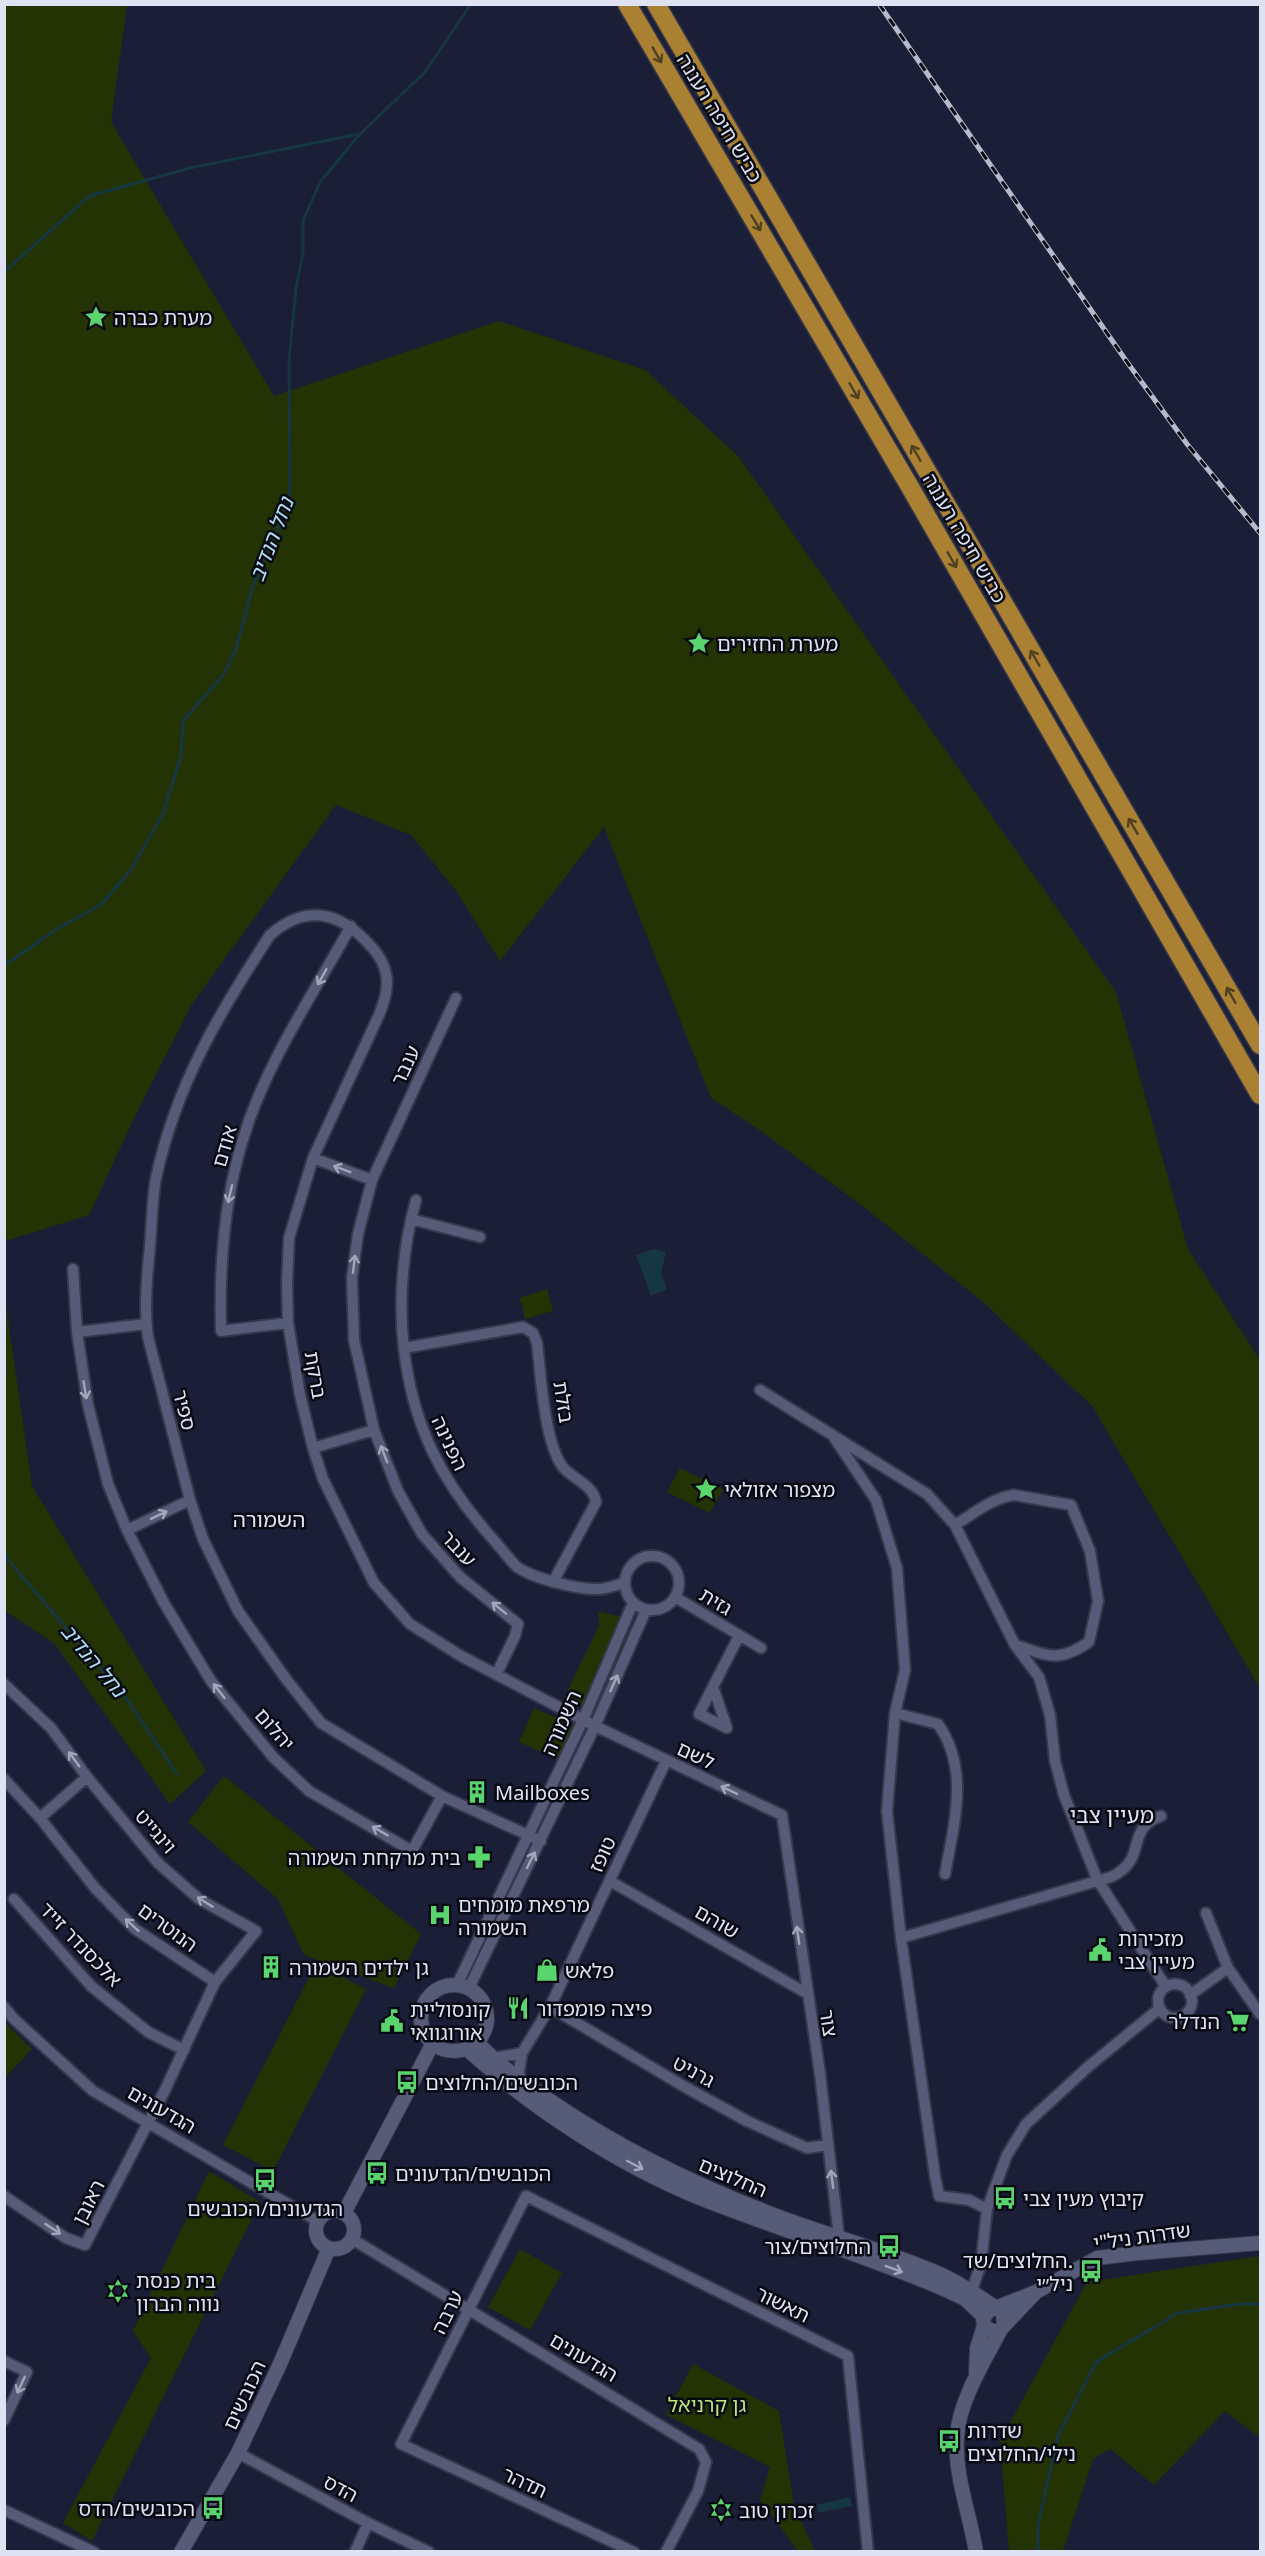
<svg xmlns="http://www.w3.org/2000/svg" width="1265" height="2556" font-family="'Noto Sans','Noto Sans Hebrew',sans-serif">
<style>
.green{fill:#243303}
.water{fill:#163643}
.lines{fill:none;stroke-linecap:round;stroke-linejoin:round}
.stream{stroke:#163643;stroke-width:3}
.minor-casing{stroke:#36374b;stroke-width:14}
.tertiary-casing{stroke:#36374b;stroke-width:16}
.trunk-casing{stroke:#36374b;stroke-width:21}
.minor{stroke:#565c78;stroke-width:10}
.tertiary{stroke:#565c78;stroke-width:14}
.trunk{stroke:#aa8132;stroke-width:18}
.rail-casing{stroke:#b6bacb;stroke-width:5}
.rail{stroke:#070913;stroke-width:3;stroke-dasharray:9;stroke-linecap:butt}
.oneway{stroke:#503f21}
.oneway2{stroke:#a1a6bb}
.labels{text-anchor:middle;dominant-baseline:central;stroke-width:5;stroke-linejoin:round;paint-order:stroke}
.street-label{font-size:20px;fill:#dee2f2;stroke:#070913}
.poi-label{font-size:20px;fill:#dee2f2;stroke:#070913;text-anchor:start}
.park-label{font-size:20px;fill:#bbe57a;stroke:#070913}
.water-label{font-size:21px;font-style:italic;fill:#b2e1f6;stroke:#070913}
.neighbourhood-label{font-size:21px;fill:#dee2f2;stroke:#070913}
.quarter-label{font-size:22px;fill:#dee2f2;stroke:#070913}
</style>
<rect width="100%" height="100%" fill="#1a1e36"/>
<!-- green -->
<path class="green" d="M5,4L127,5L111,122L274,396L499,321L645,370L738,456L1116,992L1188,1249L1260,1360V1688L1092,1406L982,1301L865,1208L761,1131L711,1098L604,827L500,961L457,892L411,835L336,805L192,1004L139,1108L89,1215L5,1241Z
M547,1289L553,1311L525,1319L520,1298Z
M4,1292L32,1486L206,1771L170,1804L54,1643L5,1611Z
M680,1468L723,1489L710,1513L667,1492Z
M598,1611L626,1618L584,1707L564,1698L599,1626Z
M534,1708L576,1727L561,1761L519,1742Z
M224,1776L421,1934L394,1988L304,1955L278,1899L188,1822Z
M316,1964L366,1989L273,2171L223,2145Z
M4,2022L32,2049L5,2078H4Z
M209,2171L260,2202L92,2541L63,2523L151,2358L133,2331Z
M520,2249L562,2273L530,2330L488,2307Z
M1260,2256V2438L1225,2411L1154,2485L1110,2449L1093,2459L1063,2551H1009L1000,2441L1087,2282Z
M693,2364L779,2411L794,2506L815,2551H798L760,2500L770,2467L666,2415Z"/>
<!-- water -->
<path class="water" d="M653,1249L666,1252L661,1273L667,1289L651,1296L636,1255Z
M850,2497L852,2506L818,2513L817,2505Z"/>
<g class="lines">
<!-- stream -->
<path class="stream" d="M4,272L89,196L190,168L359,134
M4,966L55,930L102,904L132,868L163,814L181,756L183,721L224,674L236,649L253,586L281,521L290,491L289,361L296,288L303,253V221L320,182L360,134L425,72L471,4
M4,1551L10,1562L128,1701L177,1774
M1038,2552V2525L1058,2436L1096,2362L1178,2313L1240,2304H1260"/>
<!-- minor casing -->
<g class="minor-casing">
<path id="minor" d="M456,998L372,1180L358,1234L352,1278L354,1340L374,1430L398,1491L422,1534L460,1577L518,1624L515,1636L497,1673
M313,1158L372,1180
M416,1200C403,1246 398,1301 404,1349C413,1426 441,1481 492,1538C500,1547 508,1558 516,1566C531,1578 579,1590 598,1589C607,1589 617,1585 625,1582
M411,1219L480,1237
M73,1269L77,1332L88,1405L108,1484L127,1530L164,1603L211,1681L273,1757L309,1791L412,1851L442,1796
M288,1323L221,1331C219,1264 224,1197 245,1133C267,1062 315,991 351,926
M77,1332L146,1324
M404,1348L523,1327L533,1333L537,1343C541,1375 544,1440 562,1466C573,1480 593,1484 596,1502L553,1582
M760,1390L927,1494L955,1525L1015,1645L1039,1677L1050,1715L1055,1761L1064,1795L1097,1879L1166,1987
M835,1439L876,1500L897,1568L905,1670L895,1713
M313,1448L374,1430
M955,1525C973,1514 992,1498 1014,1495L1071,1505L1090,1551L1098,1601L1089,1642C1058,1663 1049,1656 1015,1645
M127,1530L190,1500
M625 1583a27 27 0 1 1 54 0a27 27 0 1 1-54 0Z
M675,1597L761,1648
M4,1684L51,1728L87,1777L158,1863L199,1899L256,1931L215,1982L165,2090L85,2245L66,2238L4,2196
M713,1687L727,1728L699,1714L739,1636
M4,1779L40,1818L95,1888L135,1929L215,1982
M40,1818L87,1777
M541,1841L442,1796L321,1723L286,1679L238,1611L203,1539L190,1500L148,1337C144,1308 147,1275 150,1246C152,1223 152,1199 156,1178C176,1085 219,1013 270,935C302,907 334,909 364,939C375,950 383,959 386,974C389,988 384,1002 379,1015L313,1158L289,1238L287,1284L288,1323L300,1395L313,1448L323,1479L374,1583L410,1624L461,1656L595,1726L782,1815L820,2074L839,2237
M945,1874C954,1824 970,1769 938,1724L895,1713L887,1811L901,1938L935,2176L939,2196L969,2200L987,2209
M610,1881L806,1993
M14,1899L91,1986L148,2032L184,2050
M1206,1913L1228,1968L1260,2014
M901,1938L1111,1877C1150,1858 1123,1830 1161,1816
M1158 2001a17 17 0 1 1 34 0a17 17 0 1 1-34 0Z
M457,1985L583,1720L633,1603
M469,1988L595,1726L646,1610
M1190,1995L1228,1968
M4,2007L14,2019L93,2091L319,2222
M550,2007L685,2087L747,2121L807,2148L828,2145
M494,2058L522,2053
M520,2080L519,2071L522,2053L550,2007L666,1761
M352,2239L699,2449L706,2462L698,2491L666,2552
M967,2297L972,2290L981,2264L987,2209L1007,2155L1026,2124L1089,2066L1160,2008
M4,2361L27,2372L4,2420
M238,2453L368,2523L429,2552
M4,2510L94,2552
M355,2552L368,2523
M634,2552L401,2444L526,2196L848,2356L868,2552"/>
</g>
<!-- tertiary casing -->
<g class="tertiary-casing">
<path id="tertiary" d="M421 2018a33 33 0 1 1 66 0a33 33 0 1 1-66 0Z
M477,2042C500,2067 528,2086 555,2104C623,2150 698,2186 774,2215C829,2236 888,2251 942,2275C964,2285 983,2300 1003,2312L1004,2326
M467,2049C531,2108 619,2165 700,2198C781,2230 864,2255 944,2289L965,2299L983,2316
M316 2230a19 19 0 1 1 38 0a19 19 0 1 1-38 0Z
M344,2213L433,2043
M1036,2292L999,2331H992L984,2326L983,2319L988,2311L1036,2292L1097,2258L1138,2253L1260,2243
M976,2372L977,2348L984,2326
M181,2552L238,2453L280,2364L329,2248
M976,2552C970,2514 954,2475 957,2436C959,2401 985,2360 1001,2329"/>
</g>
<!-- trunk casing -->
<g class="trunk-casing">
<path id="trunk" d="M627,4L910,487L1260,1095
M656,4L1260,1045"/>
</g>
<!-- minor -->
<use href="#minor" class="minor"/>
<!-- tertiary -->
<use href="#tertiary" class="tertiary"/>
<!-- trunk -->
<use href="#trunk" class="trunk"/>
<!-- rail casing -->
<g class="rail-casing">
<path id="rail" d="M879,4L1127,362L1187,444L1260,533"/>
</g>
<!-- rail -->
<use href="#rail" class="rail"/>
</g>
<!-- one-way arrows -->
<defs><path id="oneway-shaft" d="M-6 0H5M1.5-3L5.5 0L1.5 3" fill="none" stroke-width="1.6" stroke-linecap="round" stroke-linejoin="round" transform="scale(1.5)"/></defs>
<g class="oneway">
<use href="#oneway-shaft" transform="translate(657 55) rotate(60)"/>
<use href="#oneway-shaft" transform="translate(756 223) rotate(59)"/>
<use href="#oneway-shaft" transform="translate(854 391) rotate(60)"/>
<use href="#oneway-shaft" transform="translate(916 453) rotate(-120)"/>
<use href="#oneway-shaft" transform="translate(952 560) rotate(60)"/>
<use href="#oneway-shaft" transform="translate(1035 658) rotate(-120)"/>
<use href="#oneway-shaft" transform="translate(1133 826) rotate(-120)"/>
<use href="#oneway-shaft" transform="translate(1231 995) rotate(-120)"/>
</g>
<g class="oneway2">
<use href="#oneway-shaft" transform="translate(322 977) rotate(119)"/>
<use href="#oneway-shaft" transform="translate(342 1169) rotate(-159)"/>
<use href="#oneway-shaft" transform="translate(230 1194) rotate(103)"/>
<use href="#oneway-shaft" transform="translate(354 1264) rotate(-83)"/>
<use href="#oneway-shaft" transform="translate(85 1390) rotate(81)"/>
<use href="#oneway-shaft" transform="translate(384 1454) rotate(-111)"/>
<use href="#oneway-shaft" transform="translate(159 1515) rotate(-25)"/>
<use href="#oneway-shaft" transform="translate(499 1608) rotate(-141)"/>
<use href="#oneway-shaft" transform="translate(614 1683) rotate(-66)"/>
<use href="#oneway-shaft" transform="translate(219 1691) rotate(-128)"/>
<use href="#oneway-shaft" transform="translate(74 1759) rotate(-126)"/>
<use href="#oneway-shaft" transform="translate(729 1790) rotate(-155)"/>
<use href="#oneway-shaft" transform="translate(380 1831) rotate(-150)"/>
<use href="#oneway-shaft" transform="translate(531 1860) rotate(-64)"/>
<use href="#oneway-shaft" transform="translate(205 1902) rotate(-148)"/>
<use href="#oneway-shaft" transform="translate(132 1925) rotate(-138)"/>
<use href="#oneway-shaft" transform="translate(798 1935) rotate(-98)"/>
<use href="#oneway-shaft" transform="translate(635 2165) rotate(28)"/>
<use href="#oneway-shaft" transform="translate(832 2179) rotate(-97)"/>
<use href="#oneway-shaft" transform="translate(53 2229) rotate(33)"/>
<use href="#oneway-shaft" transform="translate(894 2269) rotate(20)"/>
<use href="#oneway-shaft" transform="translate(21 2385) rotate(115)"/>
</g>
<!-- icons -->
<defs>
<g id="sight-bare" transform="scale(1.8)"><path d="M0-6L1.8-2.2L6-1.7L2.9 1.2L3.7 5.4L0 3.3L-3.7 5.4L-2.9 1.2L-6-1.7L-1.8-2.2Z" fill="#5ad56e" stroke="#070913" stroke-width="2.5" paint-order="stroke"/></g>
<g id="building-bare" transform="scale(1.8)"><path d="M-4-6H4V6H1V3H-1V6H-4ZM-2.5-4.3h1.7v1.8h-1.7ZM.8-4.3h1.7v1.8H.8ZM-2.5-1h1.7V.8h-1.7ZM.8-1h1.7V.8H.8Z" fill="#5ad56e" stroke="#070913" stroke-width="2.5" paint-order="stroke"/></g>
<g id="pharmacy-bare" transform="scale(1.8)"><path d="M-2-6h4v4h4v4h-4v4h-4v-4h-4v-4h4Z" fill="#5ad56e" stroke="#070913" stroke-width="2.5" paint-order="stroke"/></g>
<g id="hospital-bare" transform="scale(1.8)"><path d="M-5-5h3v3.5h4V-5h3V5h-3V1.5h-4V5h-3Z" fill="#5ad56e" stroke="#070913" stroke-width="2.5" paint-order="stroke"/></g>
<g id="civic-bare" transform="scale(1.8)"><path d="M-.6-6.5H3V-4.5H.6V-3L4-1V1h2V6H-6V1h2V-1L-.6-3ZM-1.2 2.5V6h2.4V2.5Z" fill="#5ad56e" stroke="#070913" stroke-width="2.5" paint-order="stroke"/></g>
<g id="shop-bare" transform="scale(1.8)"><path d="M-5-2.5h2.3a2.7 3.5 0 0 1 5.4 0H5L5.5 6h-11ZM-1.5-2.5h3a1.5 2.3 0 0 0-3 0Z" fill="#5ad56e" stroke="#070913" stroke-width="2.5" paint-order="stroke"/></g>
<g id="restaurant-bare" transform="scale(1.8)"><path d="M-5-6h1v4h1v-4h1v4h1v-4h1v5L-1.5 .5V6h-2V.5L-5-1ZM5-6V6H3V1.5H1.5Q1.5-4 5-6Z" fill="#5ad56e" stroke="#070913" stroke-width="2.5" paint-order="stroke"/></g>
<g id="supermarket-bare" transform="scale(1.8)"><path d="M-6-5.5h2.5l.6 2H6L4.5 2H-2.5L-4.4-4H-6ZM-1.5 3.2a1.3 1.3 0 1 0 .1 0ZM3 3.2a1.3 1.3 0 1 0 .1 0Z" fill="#5ad56e" stroke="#070913" stroke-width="2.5" paint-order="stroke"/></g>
<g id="bus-bare" transform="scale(1.8)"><path d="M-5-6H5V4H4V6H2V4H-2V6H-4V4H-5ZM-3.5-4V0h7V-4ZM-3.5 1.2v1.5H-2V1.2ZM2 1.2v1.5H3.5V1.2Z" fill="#5ad56e" stroke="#070913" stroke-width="2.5" paint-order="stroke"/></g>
<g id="synagogue-bare" transform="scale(1.8)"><path d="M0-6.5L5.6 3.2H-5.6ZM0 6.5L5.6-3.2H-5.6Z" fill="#5ad56e" stroke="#070913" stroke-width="2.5" paint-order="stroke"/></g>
</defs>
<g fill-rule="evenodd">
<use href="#sight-bare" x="96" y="317"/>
<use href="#sight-bare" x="699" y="643"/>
<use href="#sight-bare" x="706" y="1489"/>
<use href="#building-bare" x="477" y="1792"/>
<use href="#pharmacy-bare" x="479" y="1857"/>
<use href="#hospital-bare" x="440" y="1915"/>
<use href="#civic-bare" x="1100" y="1950"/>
<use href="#building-bare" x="271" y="1967"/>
<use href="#shop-bare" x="547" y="1970"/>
<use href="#restaurant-bare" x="518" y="2008"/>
<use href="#civic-bare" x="392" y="2021"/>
<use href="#supermarket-bare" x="1238" y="2021"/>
<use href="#bus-bare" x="407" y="2082"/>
<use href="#bus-bare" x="377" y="2173"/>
<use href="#bus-bare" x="265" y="2180"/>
<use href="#bus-bare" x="1005" y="2198"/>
<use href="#bus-bare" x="889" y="2246"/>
<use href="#bus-bare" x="1091" y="2271"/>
<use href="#synagogue-bare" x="118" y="2291"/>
<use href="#bus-bare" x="949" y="2441"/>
<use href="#bus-bare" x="213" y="2508"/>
<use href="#synagogue-bare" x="721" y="2510"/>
</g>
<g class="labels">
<!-- street labels -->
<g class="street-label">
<text transform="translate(720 118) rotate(59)">כביש חיפה רעננה</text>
<text transform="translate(965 538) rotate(60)">כביש חיפה רעננה</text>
<text transform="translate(405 1065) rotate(-65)">ענבר</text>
<text transform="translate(224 1146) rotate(-74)">אודם</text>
<text transform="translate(316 1375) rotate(80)">ברקת</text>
<text transform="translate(564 1402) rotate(81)">בזלת</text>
<text transform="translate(185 1410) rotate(76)">ספיר</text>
<text transform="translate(450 1443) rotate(65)">הפנינה</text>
<text transform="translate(459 1548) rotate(47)">ענבר</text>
<text transform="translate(716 1601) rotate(31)">גזית</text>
<text transform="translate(561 1723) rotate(-66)">השמורה</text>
<text transform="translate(275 1729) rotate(49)">יהלום</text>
<text transform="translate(696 1755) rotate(25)">לשם</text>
<text transform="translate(156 1831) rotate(49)">וינגייט</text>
<text transform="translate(602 1854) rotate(-65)">טופז</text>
<text transform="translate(717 1921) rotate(30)">שוהם</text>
<text transform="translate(168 1927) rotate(36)">הנוטרים</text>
<text transform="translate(81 1944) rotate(46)">אלכסנדר זייד</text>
<text transform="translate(829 2023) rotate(81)">צור</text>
<text transform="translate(694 2071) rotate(29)">גרניט</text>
<text transform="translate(162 2109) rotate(30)">הגדעונים</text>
<text transform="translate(733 2177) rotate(23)">החלוצים</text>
<text transform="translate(88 2202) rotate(-63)">ראובן</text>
<text transform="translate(1142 2236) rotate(-8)">שדרות ניל"י</text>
<text transform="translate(783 2304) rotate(26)">תאשור</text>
<text transform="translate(447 2312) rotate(-64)">ערבה</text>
<text transform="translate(584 2357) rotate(31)">הגדעונים</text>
<text transform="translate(244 2395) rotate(-65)">הכובשים</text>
<text transform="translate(525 2482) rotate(25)">תדהר</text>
<text transform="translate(341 2488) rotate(28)">הדס</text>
</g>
<!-- poi labels -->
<g class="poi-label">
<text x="114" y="317">מערת כברה</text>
<text x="717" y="643">מערת החזירים</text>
<text x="724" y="1489">מצפור אזולאי</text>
<text x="495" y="1792">Mailboxes</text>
<text x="461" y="1857" text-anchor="end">בית מרקחת השמורה</text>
<text x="458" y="1904">מרפאת מומחים<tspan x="458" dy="23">השמורה</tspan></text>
<text x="1118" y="1938">מזכירות<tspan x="1118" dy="23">מעיין צבי</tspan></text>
<text x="289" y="1967">גן ילדים השמורה</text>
<text x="565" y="1970">פלאש</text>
<text x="536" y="2008">פיצה פומפדור</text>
<text x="410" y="2009">קונסוליית<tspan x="410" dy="23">אורוגוואי</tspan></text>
<text x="1220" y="2021" text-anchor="end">הנדלר</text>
<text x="425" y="2082">הכובשים/החלוצים</text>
<text x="395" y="2173">הכובשים/הגדעונים</text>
<text x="1023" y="2198">קיבוץ מעין צבי</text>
<text x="265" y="2208" text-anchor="middle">הגדעונים/הכובשים</text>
<text x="871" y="2246" text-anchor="end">החלוצים/צור</text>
<text x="1073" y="2260" text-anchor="end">החלוצים/שד.<tspan x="1073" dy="23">ניל״י</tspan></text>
<text x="136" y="2280">בית כנסת<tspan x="136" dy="23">נווה הברון</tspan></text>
<text x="967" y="2430">שדרות<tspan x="967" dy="23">נילי/החלוצים</tspan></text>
<text x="195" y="2508" text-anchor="end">הכובשים/הדס</text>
<text x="739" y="2510">זכרון טוב</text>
</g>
<!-- park labels -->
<g class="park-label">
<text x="707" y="2404">גן קרניאל</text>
</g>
<!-- water labels -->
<g class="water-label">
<text transform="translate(271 539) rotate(-69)">נחל הנדיב</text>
<text transform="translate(94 1660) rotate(50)">נחל הנדיב</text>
</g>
<!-- neighbourhood labels -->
<g class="neighbourhood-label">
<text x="269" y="1519">השמורה</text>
</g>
<!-- quarter labels -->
<g class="quarter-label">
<text x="1112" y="1814">מעיין צבי</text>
</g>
</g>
<!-- border -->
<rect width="1265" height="2556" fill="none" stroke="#dee2f2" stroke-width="12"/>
</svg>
